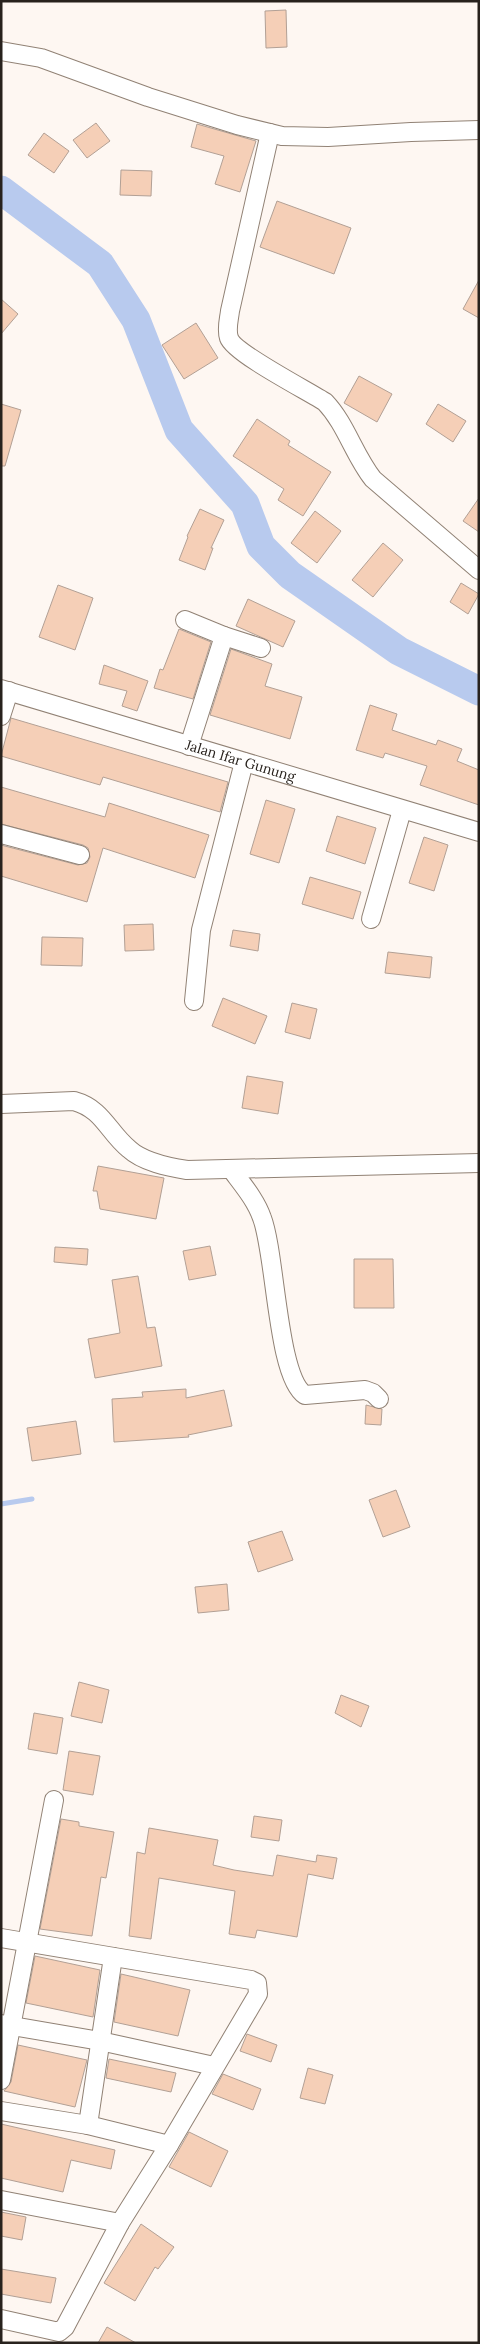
<svg xmlns="http://www.w3.org/2000/svg" width="480" height="2344" font-family="Lora,serif">
<style>
.lines{fill:none;stroke-linecap:round;stroke-linejoin:round}
.stream{stroke:#b8caee;stroke-width:5}
.river{stroke:#b8caee;stroke-width:29}
.building{fill:#f5cfb7;stroke:#b2a095}
.minor-casing{stroke:#918275;stroke-width:20}
.minor{stroke:#fff;stroke-width:18}
.labels{text-anchor:middle;dominant-baseline:central;stroke-width:4;stroke-linejoin:round;paint-order:stroke}
.street-label{font-size:14px;fill:#28221d;stroke:#fff}
</style>
<rect width="100%" height="100%" fill="#fef7f2"/>
<g class="lines">
<!-- stream -->
<path class="stream" d="M1,1504L32,1499"/>
<!-- river -->
<path class="river" d="M1,190L100,264L136,320L179,430L245,504L261,546L290,575L399,651L479,691"/>
</g>
<!-- building -->
<path class="building" d="M286,10L287,47L266,48L265,11Z
M96,123L110,141L87,158L73,140Z
M197,124L256,141L240,192L215,184L224,156L191,147Z
M44,133L69,151L54,173L28,155Z
M121,170L152,171L151,196L120,195Z
M277,201L351,228L334,274L260,247Z
M479,280V318L463,309Z
M1,299L18,314L1,334Z
M196,323L218,358L184,379L162,345Z
M359,376L392,394L377,422L344,403Z
M1,404L21,410L5,466H1Z
M438,404L466,421L453,442L426,424Z
M257,419L290,441L288,445L331,472L303,516L278,500L284,489L233,456Z
M479,498V532L463,521Z
M200,509L224,520L211,548H213L205,570L179,560L188,537L187,536Z
M315,511L341,531L317,563L291,543Z
M383,543L403,560L373,597L352,580Z
M461,583L479,594L468,614L450,602Z
M58,585L93,598L75,650L39,637Z
M248,599L295,621L283,647L236,626Z
M179,629L211,642L193,699L154,688L160,669L163,670Z
M231,649L272,664L265,686L302,697L290,739L210,715Z
M104,665L148,681L137,711L122,706L127,691L99,684Z
M370,705L397,714L392,730L436,745L438,740L462,749L457,761L479,770V805L420,785L427,766L385,753L383,758L356,750Z
M11,718L228,782L220,812L103,777L100,785L1,756Z
M1,787L105,817L109,803L209,835L195,878L103,848L87,902L1,876V845L78,865L87,863L90,857L88,848L83,845L1,824Z
M266,800L295,809L279,863L250,854Z
M337,816L376,828L365,864L326,851Z
M424,837L448,845L434,891L409,883Z
M310,877L361,892L353,919L302,904Z
M153,924L154,950L125,951L124,925Z
M233,930L260,934L258,951L230,946Z
M42,937L83,938L82,966L41,965Z
M388,952L432,957L430,978L385,973Z
M223,998L267,1016L255,1044L212,1026Z
M292,1003L317,1009L310,1039L285,1032Z
M247,1076L283,1082L278,1114L242,1108Z
M98,1166L164,1178L156,1219L100,1209L97,1191H93Z
M210,1246L216,1275L189,1280L183,1251Z
M55,1247L88,1249L87,1265L54,1262Z
M354,1259H393L394,1308H354Z
M138,1276L147,1328L155,1327L162,1366L95,1378L88,1339L120,1333L112,1280Z
M186,1389V1398L224,1390L232,1426L188,1435L189,1437L114,1442L112,1399L143,1397L142,1392Z
M366,1405L382,1409L381,1425L365,1424Z
M76,1421L81,1454L32,1461L27,1428Z
M396,1490L410,1527L383,1537L369,1500Z
M282,1531L293,1560L258,1572L248,1542Z
M227,1584L229,1610L198,1613L195,1587Z
M79,1682L109,1690L102,1723L71,1716Z
M341,1695L369,1706L361,1727L335,1713Z
M34,1713L63,1718L57,1754L28,1749Z
M69,1751L100,1756L93,1795L63,1790Z
M254,1816L282,1820L279,1841L251,1837Z
M61,1819L79,1822V1826L114,1832L106,1878L101,1877L92,1936L40,1929Z
M149,1828L218,1840L213,1865L234,1870L273,1876L277,1855L316,1862L317,1855L337,1858L333,1879L308,1874L297,1937L257,1930L255,1938L229,1934L235,1891L159,1878L151,1939L129,1936L137,1852L145,1854Z
M35,1956L100,1970L93,2017L26,2003Z
M121,1974L190,1990L178,2036L114,2022Z
M247,2034L277,2045L271,2062L240,2051Z
M18,2045L87,2060L75,2107L4,2091L11,2082Z
M109,2059L176,2073L171,2092L106,2078Z
M308,2068L333,2075L325,2104L300,2098Z
M223,2074L261,2089L253,2110L212,2094Z
M1,2124L115,2150L111,2169L71,2160L63,2192L1,2178Z
M189,2132L228,2151L211,2187L169,2167Z
M1,2212L26,2217L22,2240L1,2236Z
M141,2224L174,2247L158,2269L155,2267L135,2301L104,2283Z
M1,2269L56,2278L51,2303L1,2294Z
M107,2327L136,2343H98Z"/>
<g class="lines">
<!-- minor casing -->
<g class="minor-casing">
<g id="minor">
<path d="M1,51L41,58L148,97L237,125L282,136L328,137L411,132L479,130"/>
<path d="M270,133L230,311C229,320 226,329 229,338C234,353 308,391 325,402C346,424 354,455 373,479L479,570"/>
<path d="M185,620L224,636L189,746"/>
<path d="M224,636L261,648"/>
<path id="s1" d="M1,689L479,832"/>
<path d="M1,716L9,691"/>
<path d="M1,834L80,855"/>
<path d="M371,919L402,810"/>
<path d="M194,1001L201,930L244,762"/>
<path d="M1,1104L74,1101C103,1109 108,1132 129,1149C143,1162 168,1167 187,1170L479,1163"/>
<path d="M231,1169C242,1184 256,1200 262,1218C276,1255 277,1377 305,1395L365,1390L373,1393L379,1399"/>
<path d="M1,1938L251,1980L257,1983L258,1994L169,2145L120,2223L65,2327L59,2332L1,2319"/>
<path d="M1,2024L100,2041L214,2066"/>
<path d="M1,2080L54,1800"/>
<path d="M1,2111L88,2125L169,2145"/>
<path d="M88,2125L113,1957"/>
<path d="M1,2200L120,2223"/>
</g>
</g>
<!-- minor -->
<use href="#minor" class="minor"/>
</g>
<g class="labels">
<!-- street labels -->
<g class="street-label">
<text stroke="none"><textPath href="#s1" startOffset="250">Jalan Ifar Gunung</textPath></text>
</g>
</g>
<!-- border -->
<rect width="480" height="2344" fill="none" stroke="#28221d" stroke-width="5"/>
</svg>
